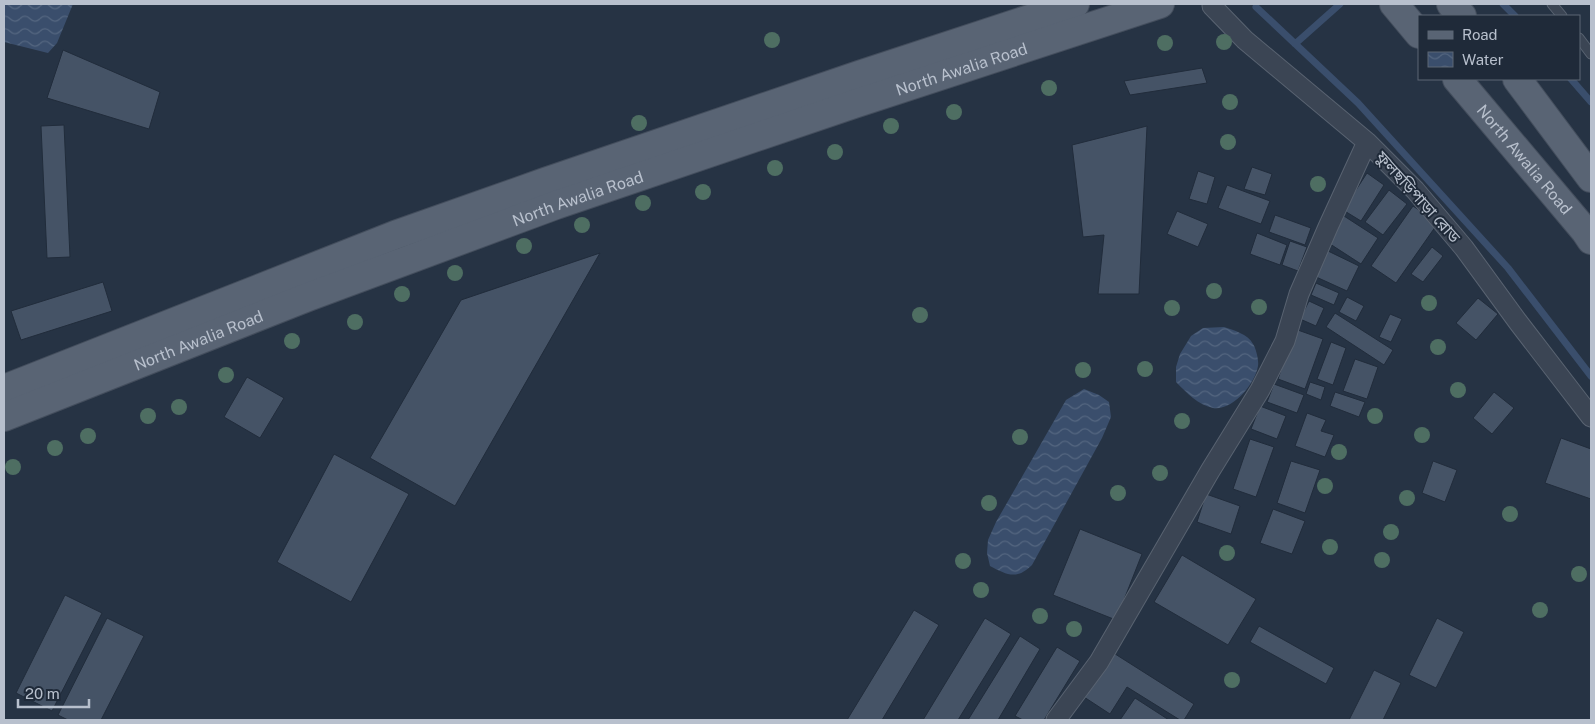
<svg xmlns="http://www.w3.org/2000/svg" width="1595" height="724" font-family="'Public Sans','Noto Sans Bengali',sans-serif">
<style>
.water{fill:url(#water-waves)}
.lines{fill:none;stroke-linecap:round;stroke-linejoin:round}
.stream{stroke:#3a4e6c;stroke-width:7}
.building{fill:#455366;stroke:#212c3b}
.service-casing{stroke:#596371;stroke-width:11}
.minor-casing{stroke:#596371;stroke-width:21}
.primary-casing{stroke:#444e5d;stroke-width:30}
.service{stroke:#3b4554;stroke-width:9}
.minor{stroke:#3b4554;stroke-width:19}
.primary{stroke:#596474;stroke-width:28}
.tree{fill:#4e6e62}
.labels{text-anchor:middle;dominant-baseline:central;stroke-width:4;stroke-linejoin:round;paint-order:stroke}
.street-label{font-size:16px;fill:#b8c0cd;stroke:#1f2a39}
</style>
<defs>
<pattern id="water-waves" width="16" height="10" patternUnits="userSpaceOnUse" patternTransform="scale(1.25)"><rect width="16" height="10" fill="#3a4e6c"/><path d="M0 5q4-4 8 0t8 0" fill="none" stroke="#546680"/></pattern>
</defs>
<rect width="100%" height="100%" fill="#263344"/>
<!-- water -->
<path class="water" d="M4,4H73L57,43L48,53L4,42Z
M1224,327C1233,330 1248,334 1253,344C1256,348 1259,361 1258,366C1255,384 1233,411 1213,408C1197,404 1188,394 1176,382V367L1180,354L1191,336L1203,328Z
M1084,389L1099,395L1109,402L1111,417L1102,438L1032,565C1017,580 1007,575 990,566L987,553L988,540L996,522L1066,400Z"/>
<g class="lines">
<!-- stream -->
<path class="stream" d="M1503,4L1515,16
M1256,7L1358,103L1508,268L1591,376
M1295,44L1340,4
M1571,79L1591,102"/>
</g>
<!-- building -->
<path class="building" d="M63,50L160,92L149,129L47,98Z
M1202,68L1207,83L1130,95L1124,81Z
M64,125L70,257L47,258L41,126Z
M1147,126L1139,294H1098L1104,235L1083,237L1072,145Z
M1252,167L1272,174L1265,195L1244,189Z
M1198,171L1215,177L1207,204L1189,199Z
M1367,173L1384,185L1361,221L1343,210Z
M1227,185L1270,201L1261,224L1218,208Z
M1389,190L1407,204L1383,235L1365,222Z
M1413,206L1438,223L1396,283L1371,266Z
M1177,211L1208,224L1198,247L1167,234Z
M1275,215L1311,228L1305,245L1269,232Z
M1344,216L1378,238L1361,264L1327,242Z
M1257,233L1287,245L1280,265L1250,254Z
M1290,241L1307,247L1298,271L1282,265Z
M1432,247L1443,256L1423,282L1411,274Z
M1326,250L1359,266L1347,291L1314,276Z
M600,253L455,506L370,458L461,300Z
M103,282L112,311L21,340L11,311Z
M1316,283L1339,293L1334,305L1311,295Z
M1347,297L1364,306L1356,321L1339,312Z
M1478,298L1498,314L1476,340L1456,323Z
M1309,301L1324,308L1316,326L1300,319Z
M1335,313L1393,350L1384,365L1326,327Z
M1390,314L1402,319L1391,342L1379,337Z
M1295,329L1323,339L1305,389L1278,379Z
M1331,342L1346,348L1333,385L1317,379Z
M1355,359L1378,367L1367,399L1343,391Z
M247,377L284,398L260,438L224,417Z
M1310,382L1325,387L1321,400L1306,394Z
M1274,384L1304,395L1297,413L1267,402Z
M1335,392L1365,402L1359,417L1330,406Z
M1494,392L1514,408L1492,434L1473,418Z
M1260,406L1286,416L1277,439L1251,429Z
M1307,413L1326,420L1321,431L1334,435L1325,457L1295,446Z
M1561,438L1591,449V499L1545,483Z
M1250,439L1274,447L1256,497L1233,489Z
M334,454L409,494L351,602L277,562Z
M1291,461L1320,470L1305,513L1277,503Z
M1433,461L1457,470L1445,502L1422,493Z
M1206,494L1240,506L1231,534L1197,522Z
M1273,509L1305,521L1292,554L1260,543Z
M1080,529L1142,554L1116,620L1053,595Z
M1182,555L1256,599L1228,645L1154,602Z
M65,595L102,613L52,711L16,693Z
M914,610L939,625L882,720H847Z
M107,618L144,636L101,720H68L58,715Z
M985,618L1011,634L958,720H923Z
M1437,618L1464,632L1436,688L1409,675Z
M1259,626L1334,668L1326,684L1250,642Z
M1020,636L1040,649L998,720H968Z
M1057,647L1080,661L1044,720H1023L1015,716Z
M1112,652L1194,704L1184,720H1180L1127,687L1110,714L1084,697Z
M1374,670L1401,683L1383,720H1349Z
M1135,698L1169,720H1120Z"/>
<g class="lines">
<!-- service casing -->
<g class="service-casing">
<path id="service" d="M1552,4L1562,16
M1579,38L1591,54"/>
</g>
<!-- minor casing -->
<g class="minor-casing">
<path id="minor" d="M1212,6L1245,40L1367,142L1415,190L1464,248L1518,322L1591,417
M1056,720L1099,662L1210,471L1260,390L1285,341L1299,294L1328,227L1367,142"/>
</g>
<!-- primary casing -->
<g class="primary-casing">
<g id="primary">
<path d="M1394,4L1419,34"/>
<path d="M1451,4L1462,16"/>
<path id="s1" d="M1457,79L1585,231L1591,240"/>
<path d="M1517,79L1591,178"/>
<path d="M4,389L395,235L545,182L859,75L1075,4"/>
<path id="s2" d="M4,417L308,297L556,205L854,104L1160,4"/>
</g>
</g>
<!-- service -->
<use href="#service" class="service"/>
<!-- minor -->
<use href="#minor" class="minor"/>
<!-- primary -->
<use href="#primary" class="primary"/>
</g>
<!-- trees -->
<g class="tree">
<circle cx="772" cy="40" r="8"/>
<circle cx="1224" cy="42" r="8"/>
<circle cx="1165" cy="43" r="8"/>
<circle cx="1049" cy="88" r="8"/>
<circle cx="1230" cy="102" r="8"/>
<circle cx="954" cy="112" r="8"/>
<circle cx="639" cy="123" r="8"/>
<circle cx="891" cy="126" r="8"/>
<circle cx="1228" cy="142" r="8"/>
<circle cx="835" cy="152" r="8"/>
<circle cx="775" cy="168" r="8"/>
<circle cx="1318" cy="184" r="8"/>
<circle cx="703" cy="192" r="8"/>
<circle cx="643" cy="203" r="8"/>
<circle cx="582" cy="225" r="8"/>
<circle cx="524" cy="246" r="8"/>
<circle cx="455" cy="273" r="8"/>
<circle cx="1214" cy="291" r="8"/>
<circle cx="402" cy="294" r="8"/>
<circle cx="1429" cy="303" r="8"/>
<circle cx="1259" cy="307" r="8"/>
<circle cx="1172" cy="308" r="8"/>
<circle cx="920" cy="315" r="8"/>
<circle cx="355" cy="322" r="8"/>
<circle cx="292" cy="341" r="8"/>
<circle cx="1438" cy="347" r="8"/>
<circle cx="1145" cy="369" r="8"/>
<circle cx="1083" cy="370" r="8"/>
<circle cx="226" cy="375" r="8"/>
<circle cx="1458" cy="390" r="8"/>
<circle cx="179" cy="407" r="8"/>
<circle cx="148" cy="416" r="8"/>
<circle cx="1375" cy="416" r="8"/>
<circle cx="1182" cy="421" r="8"/>
<circle cx="1422" cy="435" r="8"/>
<circle cx="88" cy="436" r="8"/>
<circle cx="1020" cy="437" r="8"/>
<circle cx="55" cy="448" r="8"/>
<circle cx="1339" cy="452" r="8"/>
<circle cx="13" cy="467" r="8"/>
<circle cx="1160" cy="473" r="8"/>
<circle cx="1325" cy="486" r="8"/>
<circle cx="1118" cy="493" r="8"/>
<circle cx="1407" cy="498" r="8"/>
<circle cx="989" cy="503" r="8"/>
<circle cx="1510" cy="514" r="8"/>
<circle cx="1391" cy="532" r="8"/>
<circle cx="1330" cy="547" r="8"/>
<circle cx="1227" cy="553" r="8"/>
<circle cx="1382" cy="560" r="8"/>
<circle cx="963" cy="561" r="8"/>
<circle cx="1579" cy="574" r="8"/>
<circle cx="981" cy="590" r="8"/>
<circle cx="1540" cy="610" r="8"/>
<circle cx="1040" cy="616" r="8"/>
<circle cx="1074" cy="629" r="8"/>
<circle cx="1232" cy="680" r="8"/>
</g>
<g class="labels">
<!-- street labels -->
<g class="street-label">
<text stroke="none"><textPath href="#s2" startOffset="1019">North Awalia Road</textPath></text>
<text stroke="none"><textPath href="#s1" startOffset="105">North Awalia Road</textPath></text>
<text transform="translate(1418 197) rotate(48)">ফুলছড়িপাড়া রোড</text>
<text stroke="none"><textPath href="#s2" startOffset="614">North Awalia Road</textPath></text>
<text stroke="none"><textPath href="#s2" startOffset="209">North Awalia Road</textPath></text>
</g>
</g>
<!-- border -->
<rect width="1595" height="724" fill="none" stroke="#b8c0cd" stroke-width="10"/>
<!-- legend -->
<rect x="1418" y="15" width="162" height="65" fill="#1f2a39" stroke="#5c6674"/>
<rect x="1428" y="31" width="25" height="8" fill="#596474" stroke="#5c6674"/>
<text x="1462" y="40" font-size="15" fill="#b8c0cd">Road</text>
<rect x="1428" y="52" width="25" height="15" fill="url(#water-waves)" stroke="#5c6674"/>
<text x="1462" y="65" font-size="15" fill="#b8c0cd">Water</text>
<!-- scale -->
<path d="M18 699v8h71v-8" fill="none" stroke="#b8c0cd" stroke-width="2.5"/>
<text x="25" y="699" font-size="15" fill="#b8c0cd" stroke="#1f2a39" stroke-width="4" paint-order="stroke">20 m</text>
</svg>
